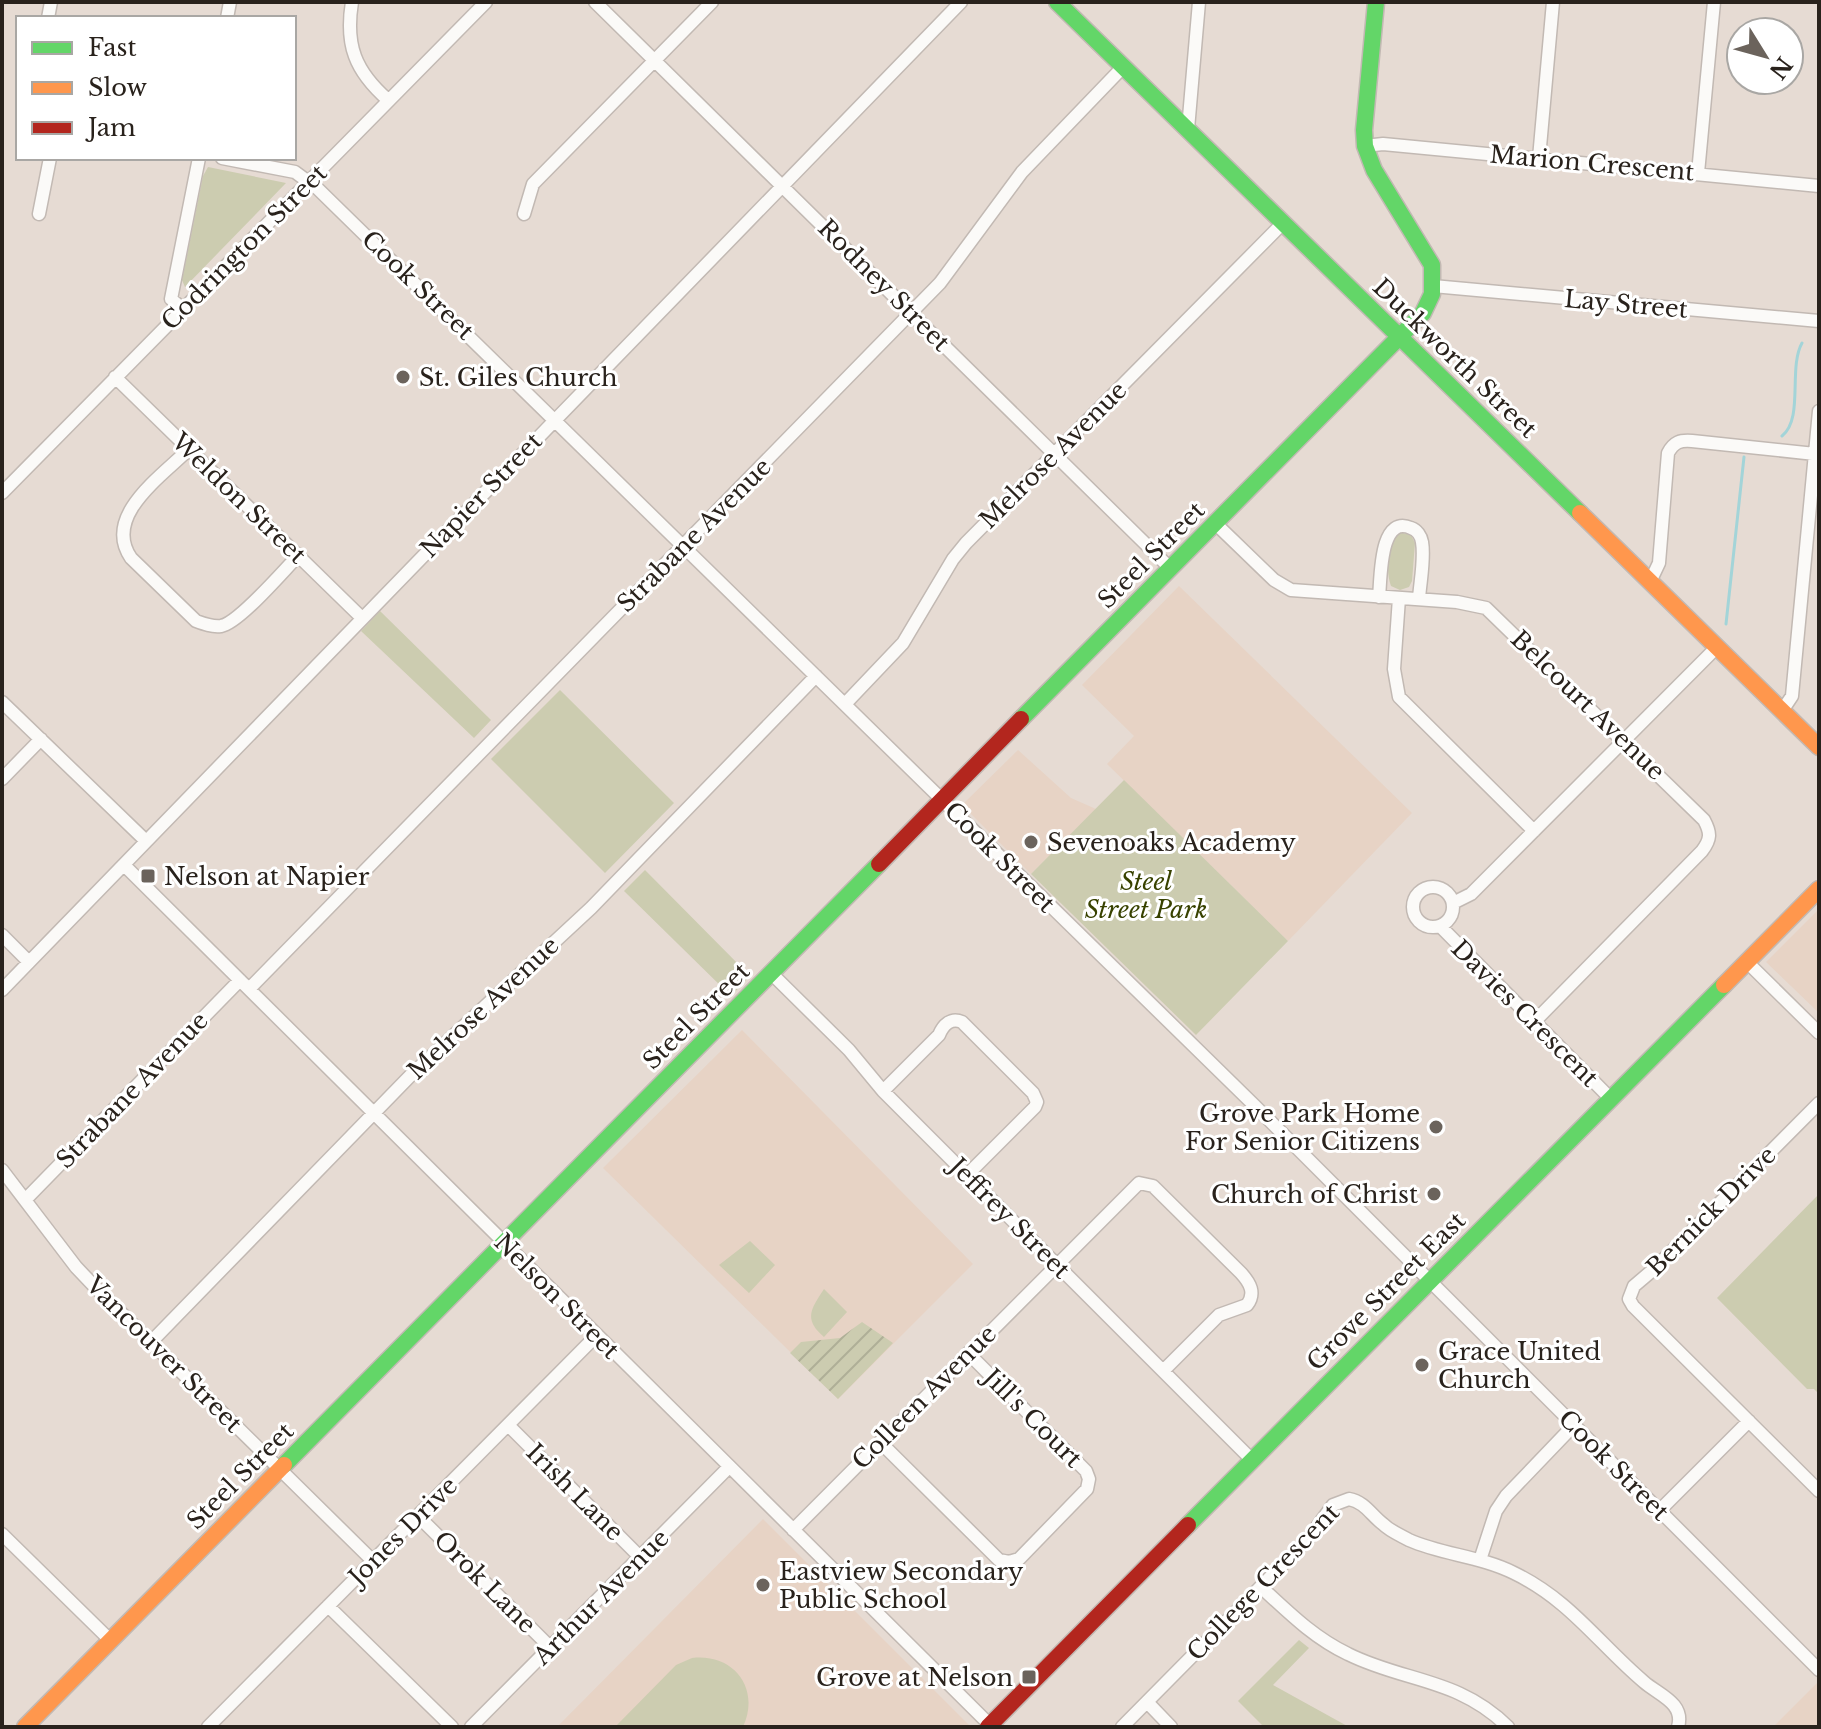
<svg xmlns="http://www.w3.org/2000/svg" width="1821" height="1729" font-family="'Libre Baskerville',serif">
<style>
.built{fill:#e7d3c5}
.park{fill:#ccccb0}
.garden{fill:url(#garden-furrows)}
.lines{fill:none;stroke-linecap:round;stroke-linejoin:round}
.stream{stroke:#a3d4d8;stroke-width:3}
.street-casing{stroke:#c2b9b3;stroke-width:15}
.fast-casing{stroke:#c2b9b3;stroke-width:19}
.slow-casing{stroke:#c2b9b3;stroke-width:19}
.jam-casing{stroke:#c2b9b3;stroke-width:19}
.street{stroke:#fbfaf8;stroke-width:12}
.fast{stroke:#63d668;stroke-width:16}
.slow{stroke:#ff974d;stroke-width:16}
.jam{stroke:#b3261e;stroke-width:16}
.poi-dot{fill:#6b635c;stroke:#fff;stroke-width:3}
.labels{text-anchor:middle;dominant-baseline:central;stroke-width:6;stroke-linejoin:round;paint-order:stroke}
.street-label{font-size:24px;fill:#29221c;stroke:#fff}
.poi-label{font-size:24px;fill:#29221c;stroke:#fff;text-anchor:start}
.park-label{font-size:24px;font-style:italic;fill:#384200;stroke:#fff}
</style>
<defs>
<pattern id="garden-furrows" width="10" height="10" patternUnits="userSpaceOnUse" patternTransform="scale(2)"><rect width="10" height="10" fill="#ccccb0"/><path d="M-1 1l2-2M0 10L10 0M9 11l2-2" fill="none" stroke="#afaf97"/></pattern>
</defs>
<rect width="100%" height="100%" fill="#e6dbd3"/>
<!-- built -->
<path class="built" d="M1179,586L1412,813L1288,941L1107,764L1134,736L1082,685Z
M1018,750L1071,798L1096,809L1031,874L962,805Z
M1819,909V1013L1766,962Z
M742,1030L973,1264L838,1399L603,1168Z
M763,1519L970,1726L969,1727H557Z
M1819,1681V1727H1773Z"/>
<!-- park -->
<path class="park" d="M208,167L286,183L185,287L182,280L203,176Z
M1399,532L1411,535L1415,543L1412,581L1409,587L1400,590L1391,586C1385,570 1388,544 1399,532Z
M380,611L491,720L474,738L361,631Z
M560,690L674,803L605,873L491,759Z
M1124,780L1288,941L1196,1035L1031,874Z
M645,870L750,976L731,996L624,891Z
M1819,1194V1394L1814,1389H1807L1717,1298Z
M750,1241L775,1265L749,1293L719,1265Z
M824,1289L847,1312L824,1337C803,1319 811,1309 824,1289Z
M1299,1640L1309,1648L1273,1685L1349,1727H1264L1238,1701Z
M692,1658C733,1653 761,1688 743,1727H615L676,1665Z"/>
<!-- garden -->
<path class="garden" d="M862,1322L893,1343L838,1399L790,1353L801,1342L840,1338Z"/>
<g class="lines">
<!-- stream -->
<path class="stream" d="M1782,436C1804,419 1788,368 1802,343
M1726,624L1744,457"/>
<!-- street casing -->
<g class="street-casing">
<path id="street" d="M352,2C345,45 355,71 388,100
M595,2L1171,569
M48,18L51,2
M227,18L230,2
M1188,129L1199,2
M1365,146L1383,144L1819,186
M222,158L295,172L318,189L1254,1105L1819,1670
M1539,158L1553,2
M1698,173L1714,2
M39,214L50,158
M524,214L533,184L712,2
M1433,286L1819,321
M183,309L171,299L199,158
M115,377L362,618
M189,449C162,476 102,516 131,558L196,621C204,624 212,627 221,626C239,623 283,571 298,556
M2,493L486,2
M1216,524L1274,580L1291,590L1457,602L1486,608L1704,820C1711,833 1711,839 1702,851L1534,1022
M1650,582L1659,563L1668,453C1674,442 1680,440 1692,441L1815,454
M1379,597C1381,579 1379,514 1411,528C1417,530 1421,536 1422,542C1425,559 1420,582 1419,599
M1399,598L1394,669L1399,697L1534,831
M2,702L146,841
M845,704L903,643L953,559L966,543L1283,223
M1782,711L1792,696L1819,411
M2,779L41,739
M124,865L992,1727
M1413 907a20 20 0 1 1 40 0a20 20 0 1 1-40 0Z
M1453,903L1471,894L1717,647
M1440,926L1611,1099
M2,935L29,962
M1747,962L1819,1033
M771,973L849,1050L883,1091L1252,1460
M249,989L940,283L1022,172L1123,67
M2,990L961,2
M883,1091L939,1035C943,1025 951,1017 962,1022L1033,1093L1037,1102L1035,1107L968,1174
M1819,1103L1654,1269L1634,1286L1629,1299L1633,1306L1819,1491
M2,1170L76,1267L96,1288L373,1561
M25,1200L240,980
M151,1342L410,1076L591,908L816,676
M508,1425L641,1558
M880,1442L999,1560L1009,1562L1019,1559L1087,1489L1089,1479L1086,1471L968,1353
M1659,1511L1749,1421
M418,1516L551,1648
M793,1530L1139,1183L1153,1186L1241,1273C1250,1283 1256,1293 1247,1305L1219,1315L1163,1371
M2,1534L111,1641
M1480,1560L1496,1511L1506,1496L1574,1425
M1261,1587C1288,1612 1314,1638 1348,1654C1404,1682 1459,1678 1508,1727
M328,1606L452,1727
M1147,1702L1171,1727
M208,1727L597,1335
M471,1727L729,1467
M1122,1727L1308,1539L1333,1505L1349,1499C1365,1502 1371,1515 1383,1524C1390,1531 1400,1535 1409,1540C1443,1555 1480,1556 1514,1573C1570,1600 1599,1644 1644,1682C1659,1695 1685,1703 1678,1727"/>
</g>
<!-- fast casing -->
<g class="fast-casing">
<path id="fast" d="M1057,2L1580,513
M1021,719L1423,313L1432,294V265L1374,170L1365,146L1364,130L1376,2
M284,1465L879,864
M1188,1525L1724,985"/>
</g>
<!-- slow casing -->
<g class="slow-casing">
<path id="slow" d="M1580,513L1819,747
M1724,985L1819,889
M25,1727L284,1465"/>
</g>
<!-- jam casing -->
<g class="jam-casing">
<path id="jam" d="M879,864L1021,719
M988,1727L1188,1525"/>
</g>
<!-- street -->
<use href="#street" class="street"/>
<!-- fast -->
<use href="#fast" class="fast"/>
<!-- slow -->
<use href="#slow" class="slow"/>
<!-- jam -->
<use href="#jam" class="jam"/>
</g>
<!-- markers -->
<g class="poi-dot">
<circle cx="403" cy="377" r="8"/>
<circle cx="1031" cy="842" r="8"/>
<rect x="140" y="868" width="16" height="16" rx="4"/>
<circle cx="1436" cy="1127" r="8"/>
<circle cx="1434" cy="1194" r="8"/>
<circle cx="1422" cy="1365" r="8"/>
<circle cx="763" cy="1585" r="8"/>
<rect x="1021" y="1669" width="16" height="16" rx="4"/>
</g>
<g class="labels">
<!-- street labels -->
<g class="street-label">
<text transform="translate(1592 163) rotate(5)">Marion Crescent</text>
<text transform="translate(244 247) rotate(-45)">Codrington Street</text>
<text transform="translate(418 285) rotate(44)">Cook Street</text>
<text transform="translate(884 285) rotate(45)">Rodney Street</text>
<text transform="translate(1626 304) rotate(5)">Lay Street</text>
<text transform="translate(1455 358) rotate(44)">Duckworth Street</text>
<text transform="translate(1053 455) rotate(-45)">Melrose Avenue</text>
<text transform="translate(481 495) rotate(-46)">Napier Street</text>
<text transform="translate(239 498) rotate(44)">Weldon Street</text>
<text transform="translate(694 535) rotate(-45)">Strabane Avenue</text>
<text transform="translate(1151 555) rotate(-45)">Steel Street</text>
<text transform="translate(1588 705) rotate(44)">Belcourt Avenue</text>
<text transform="translate(1000 857) rotate(45)">Cook Street</text>
<text transform="translate(483 1008) rotate(-43)">Melrose Avenue</text>
<text transform="translate(1525 1013) rotate(45)">Davies Crescent</text>
<text transform="translate(696 1016) rotate(-45)">Steel Street</text>
<text transform="translate(132 1090) rotate(-46)">Strabane Avenue</text>
<text transform="translate(1711 1211) rotate(-45)">Bernick Drive</text>
<text transform="translate(1010 1218) rotate(45)">Jeffrey Street</text>
<text transform="translate(1386 1291) rotate(-45)">Grove Street East</text>
<text transform="translate(557 1296) rotate(45)">Nelson Street</text>
<text transform="translate(164 1354) rotate(45)">Vancouver Street</text>
<text transform="translate(924 1397) rotate(-45)">Colleen Avenue</text>
<text transform="translate(1033 1418) rotate(45)">Jill's Court</text>
<text transform="translate(1614 1465) rotate(45)">Cook Street</text>
<text transform="translate(240 1476) rotate(-45)">Steel Street</text>
<text transform="translate(575 1492) rotate(45)">Irish Lane</text>
<text transform="translate(403 1531) rotate(-45)">Jones Drive</text>
<text transform="translate(485 1582) rotate(45)">Orok Lane</text>
<text transform="translate(1263 1582) rotate(-46)">College Crescent</text>
<text transform="translate(601 1597) rotate(-45)">Arthur Avenue</text>
</g>
<!-- poi labels -->
<g class="poi-label">
<text x="419" y="377">St. Giles Church</text>
<text x="1047" y="842">Sevenoaks Academy</text>
<text x="164" y="876">Nelson at Napier</text>
<text x="1420" y="1113" text-anchor="end">Grove Park Home<tspan x="1420" dy="28">For Senior Citizens</tspan></text>
<text x="1418" y="1194" text-anchor="end">Church of Christ</text>
<text x="1438" y="1351">Grace United<tspan x="1438" dy="28">Church</tspan></text>
<text x="779" y="1571">Eastview Secondary<tspan x="779" dy="28">Public School</tspan></text>
<text x="1013" y="1677" text-anchor="end">Grove at Nelson</text>
</g>
<!-- park labels -->
<g class="park-label">
<text x="1146" y="881">Steel<tspan x="1146" dy="28">Street Park</tspan></text>
</g>
</g>
<!-- border -->
<rect width="1821" height="1729" fill="none" stroke="#29221c" stroke-width="8"/>
<!-- legend -->
<rect x="16" y="16" width="280" height="144" fill="#ffffff" stroke="#a9a7a4" stroke-width="2"/>
<rect x="32" y="42" width="40" height="12" fill="#63d668" stroke="#a9a7a4" stroke-width="2"/>
<text x="88" y="56" font-size="24" fill="#29221c">Fast</text>
<rect x="32" y="82" width="40" height="12" fill="#ff974d" stroke="#a9a7a4" stroke-width="2"/>
<text x="88" y="96" font-size="24" fill="#29221c">Slow</text>
<rect x="32" y="122" width="40" height="12" fill="#b3261e" stroke="#a9a7a4" stroke-width="2"/>
<text x="88" y="136" font-size="24" fill="#29221c">Jam</text>
<!-- north arrow -->
<g transform="translate(1765 56) rotate(127)"><circle r="38" fill="#ffffff" stroke="#a9a7a4" stroke-width="2"/>
<path d="M0-6L14 30L0 20L-14 30Z" fill="#6b635c"/>
<text y="-12" font-size="22" font-weight="bold" text-anchor="middle" fill="#29221c">N</text>
</g>
</svg>
